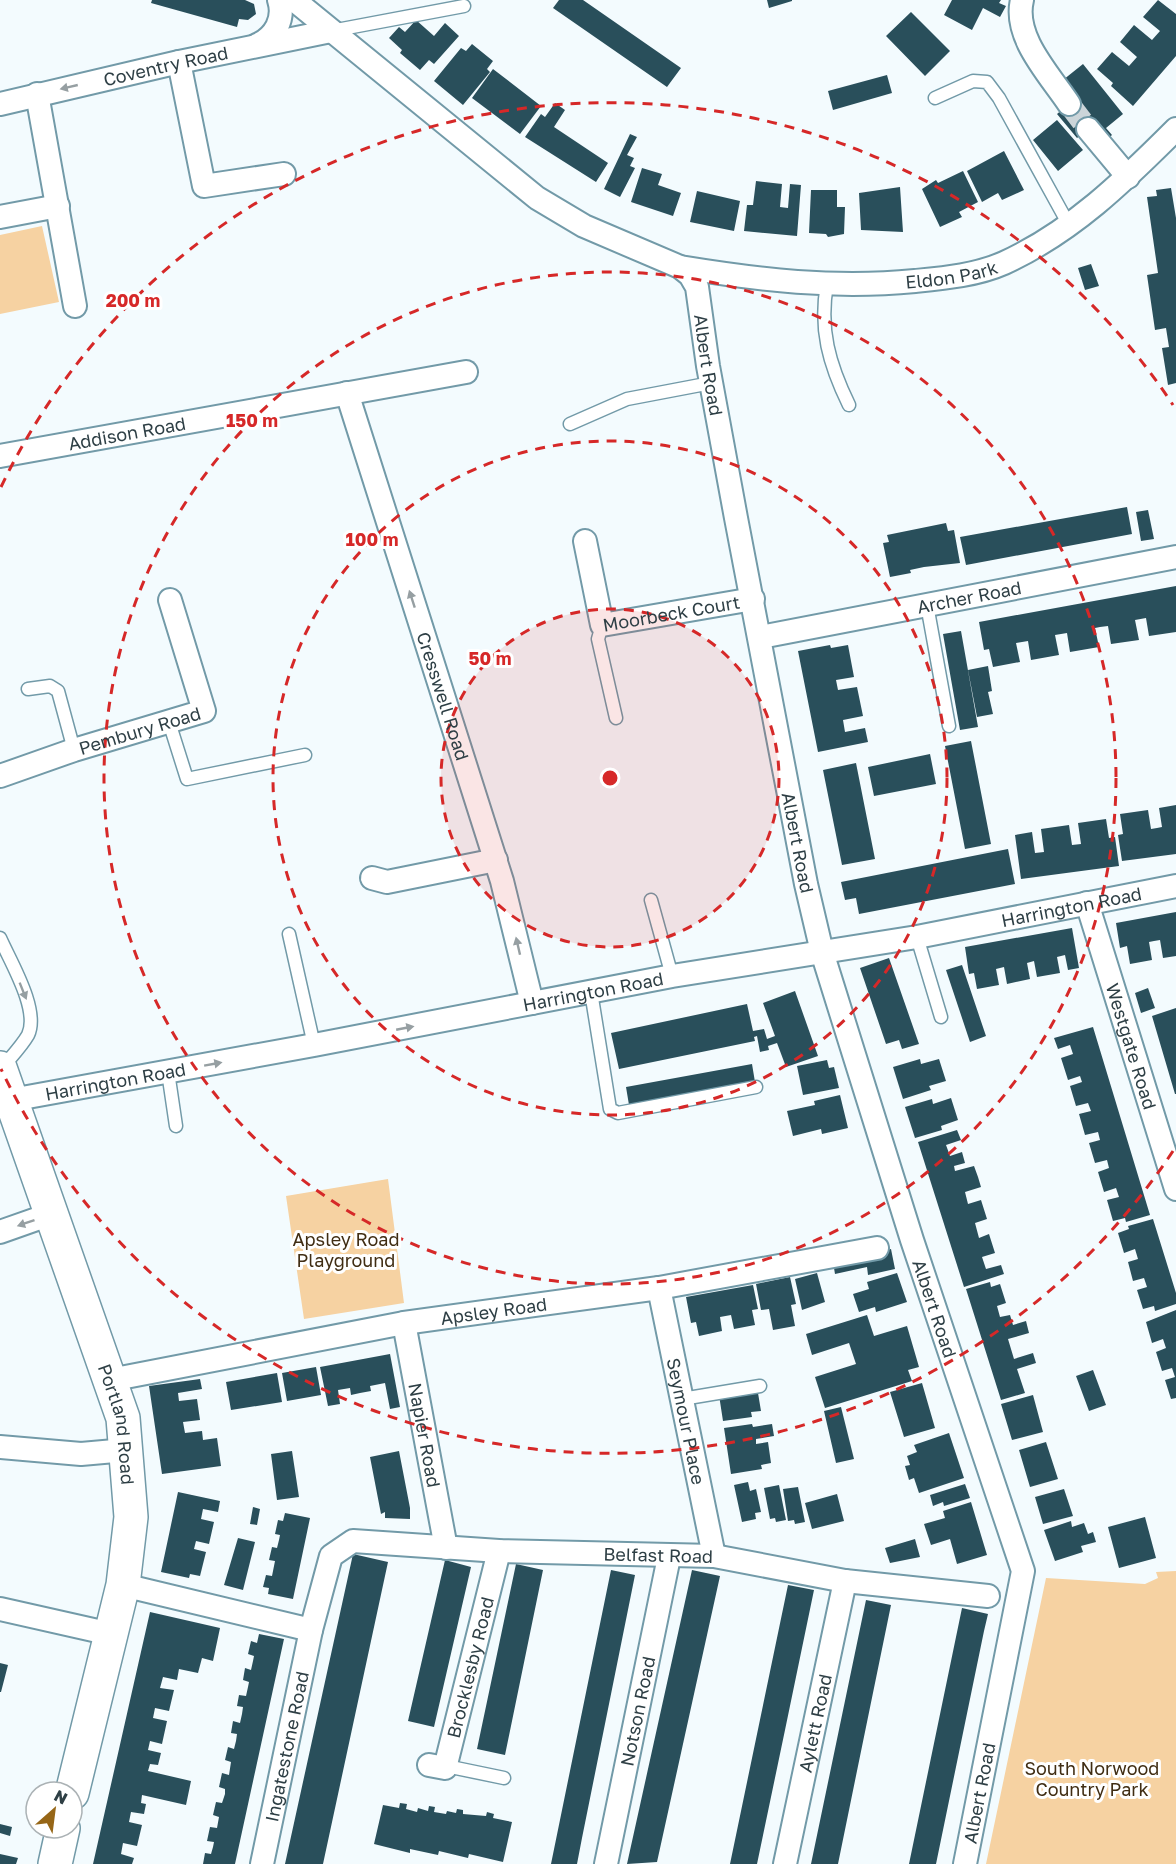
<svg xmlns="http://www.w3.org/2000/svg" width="1176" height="1864" font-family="'Golos Text',sans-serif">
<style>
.green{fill:#f6d2a2}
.building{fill:#294f5b}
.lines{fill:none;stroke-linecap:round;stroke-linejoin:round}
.street-tunnel{stroke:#ccd5d9;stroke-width:22;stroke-dasharray:22 11;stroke-linecap:butt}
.lane-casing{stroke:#729aa8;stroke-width:15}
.street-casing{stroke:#729aa8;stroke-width:26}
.primary-casing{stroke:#729aa8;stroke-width:36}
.lane{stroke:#fff;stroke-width:12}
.street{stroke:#fff;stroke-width:22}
.primary{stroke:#fff;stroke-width:33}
.oneway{fill:#969fa2}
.ring{fill:none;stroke:#d62828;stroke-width:3;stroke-dasharray:10 8}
.labels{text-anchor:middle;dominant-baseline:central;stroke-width:6;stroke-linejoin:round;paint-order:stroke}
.street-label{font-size:18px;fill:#2e3f45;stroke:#fff}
.park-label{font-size:18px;fill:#402d13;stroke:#fff}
.centre{fill:#d62828;stroke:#fff;stroke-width:3}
.ring-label{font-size:18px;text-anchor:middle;font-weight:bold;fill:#d62828;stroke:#fff;stroke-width:6;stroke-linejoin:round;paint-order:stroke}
</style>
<rect width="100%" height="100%" fill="#f3fbfe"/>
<!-- green -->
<path class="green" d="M42,226L59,302L0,314V235Z
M388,1179L404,1303L304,1319L286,1196Z
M1176,1571V1864H986L1046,1578L1145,1584L1158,1578L1156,1572Z"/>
<!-- building -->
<path class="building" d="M152,0H245L254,4L256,14L248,20L239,19L237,27L151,3Z
M559,0H583L681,68L667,87L553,8Z
M767,0H792V1L769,8Z
M952,0H1001L999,3L1006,6L1000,17L983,8L972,30L944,15Z
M1158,0L1176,14V56L1133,106L1111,86L1113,83L1097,69L1112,52L1129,66L1137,57L1120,42L1134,25L1152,40L1160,31L1143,17Z
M911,12L950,51L925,76L886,36Z
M416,20L434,36L445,23L459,36L434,64L429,60L420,70L400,53L402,50L389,38L399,27L405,32Z
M472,44L493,61L487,69L490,72L463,105L434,81L461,48L466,51Z
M1083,64L1123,114L1106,128L1112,135L1104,142L1091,126L1077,138L1057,114L1077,97L1063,80Z
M493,69L541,106L520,134L472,98Z
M887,75L892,93L833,110L828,91Z
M555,103L565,110L554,127L608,163L596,182L525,137L541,114L545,117Z
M1057,120L1083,150L1058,171L1033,140Z
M630,134L637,137L627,155L634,158L630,166L635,168L620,197L604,189Z
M1004,151L1024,190L1002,200L998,193L982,202L967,171Z
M642,168L662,174L658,185L681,193L673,216L631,202Z
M963,171L978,202L959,212L962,217L940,227L922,189L936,180L938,183Z
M756,181L782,184L780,207L788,208L790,184L801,185L797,236L744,231L747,205H753Z
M900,187L903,232L861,230L859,193Z
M1171,188L1176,218V383L1168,385L1162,348L1169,347L1166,328L1155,330L1147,275L1158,273L1147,197L1157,196L1156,190Z
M811,190H837V207H845L844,234L828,237L826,234L809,233Z
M697,191L740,201L734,231L690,222Z
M1091,264L1099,286L1085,290L1078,268Z
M1127,507L1132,534L966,565L960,537Z
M1148,510L1154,539L1141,541L1136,512Z
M946,523L948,531L954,530L960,563L924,567L910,570L911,573L890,577L883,543L889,542L887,535Z
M1176,586V632L1149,636L1146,618L1135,620L1139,640L1111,644L1108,626L1100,627L1095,628L1099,647L1070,652L1067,633L1055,635L1059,655L1031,660L1028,641L1016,643L1020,662L993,667L989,649L984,650L979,622Z
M961,631L978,727L960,730L943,634Z
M830,645L831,648L848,645L854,677L836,680L838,690L857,687L863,716L843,720L845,732L865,728L868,742L818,752L798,651Z
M988,666L992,691L988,692L993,714L977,717L968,670Z
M971,741L991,844L965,849L945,746Z
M930,754L936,784L874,796L868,767Z
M856,763L875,859L842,865L823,770Z
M1176,805V854L1122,861L1118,835L1123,834L1120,814L1148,810L1151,829L1157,828L1162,827L1159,808Z
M1106,819L1109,838L1115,837L1119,866L1021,879L1015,835L1032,832L1035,853L1044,852L1041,829L1069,825L1072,845L1081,844L1078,823Z
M1008,849L1015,884L859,914L856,898L845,900L841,882Z
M1176,912V956L1163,958L1160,940L1154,941L1149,942L1152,960L1130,964L1127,946L1120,948L1116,923Z
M1072,928L1079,968L1068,970L1065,955L1057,957L1060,973L1037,977L1034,961L1027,963L1030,979L1007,984L1004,967L996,969L999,985L977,989L974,973L969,974L965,947Z
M889,958L919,1044L902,1049L899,1040L886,1044L860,968Z
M962,965L986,1036L970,1042L946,970Z
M1148,988L1155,1008L1141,1013L1135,993Z
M795,991L818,1056L786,1067L777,1043L768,1046L769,1050L760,1052L757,1036L754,1037L755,1041L619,1069L611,1033L747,1004L753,1031L764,1029L767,1039L775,1036L763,1003Z
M1176,1008V1094H1175L1152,1016Z
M1093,1027L1150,1215L1126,1222L1125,1218L1113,1221L1107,1200L1119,1197L1116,1188L1104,1192L1098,1172L1109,1168L1107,1160L1095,1163L1089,1143L1100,1140L1098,1132L1085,1135L1079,1114L1091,1111L1088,1103L1076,1106L1070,1086L1082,1082L1080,1076L1068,1080L1061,1058L1073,1054L1070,1045L1058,1049L1054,1038Z
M920,1059L921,1064L939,1059L946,1081L929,1086L931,1090L903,1099L893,1067Z
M827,1060L829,1068L834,1067L839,1088L803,1095L797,1066Z
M752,1064L755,1082L629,1105L626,1087Z
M840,1095L848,1128L822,1134L821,1129L793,1136L787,1111L815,1105L814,1101Z
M951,1098L958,1120L941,1126L942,1130L915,1138L905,1107L932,1099L933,1104Z
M957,1130L961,1140L946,1145L950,1156L962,1152L965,1163L954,1166L955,1171L974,1166L978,1177L981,1187L965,1192L968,1204L981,1200L987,1219L975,1223L979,1238L989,1234L995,1253L982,1257L986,1269L1001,1265L1004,1274L964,1287L918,1142Z
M1153,1219L1176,1293V1304L1155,1311L1154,1306L1143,1309L1137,1290L1147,1287L1144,1278L1133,1281L1128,1262L1138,1259L1135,1249L1124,1253L1118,1233L1129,1229L1128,1226Z
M891,1249L895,1269L868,1275L867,1267L835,1274L833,1262Z
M817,1273L825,1302L802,1310L795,1279Z
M897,1273L907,1302L876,1312L875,1307L859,1312L853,1294L869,1289L867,1282Z
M790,1277L796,1304L791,1305L795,1326L773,1330L769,1309L761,1310L756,1284Z
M990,1282L991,1287L1000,1284L1006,1303L997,1306L1000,1317L1010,1315L1013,1325L1026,1321L1029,1333L1008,1339L1014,1359L1033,1353L1036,1363L1017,1369L1025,1393L1001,1400L966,1289Z
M753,1285L758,1309L752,1310L755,1325L734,1329L731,1315L720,1317L722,1331L699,1336L696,1322L691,1323L686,1297Z
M1176,1310V1398L1171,1399L1165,1380L1175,1377L1172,1368L1162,1371L1156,1352L1166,1348L1163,1339L1152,1343L1146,1322Z
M867,1315L874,1336L907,1326L919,1367L908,1370L912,1381L825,1408L815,1377L856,1364L849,1343L812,1355L806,1334Z
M390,1354L400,1407L390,1409L385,1383L370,1386L371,1391L360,1393L351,1395L350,1388L338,1390L340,1404L328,1406L320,1367Z
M316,1367L321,1395L287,1401L282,1373Z
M1093,1370L1106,1405L1089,1411L1076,1376Z
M277,1373L282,1402L231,1410L226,1382Z
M200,1379L202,1389L178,1393L179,1401L197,1399L200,1420L183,1422L185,1433L202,1431L203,1440L217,1438L221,1466L162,1474L149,1386Z
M922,1383L935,1428L904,1437L890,1392Z
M744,1391V1395L758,1393L761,1411L751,1412L752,1417L723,1421L719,1395Z
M1033,1395L1043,1432L1012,1440L1001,1404Z
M841,1407L854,1459L836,1463L824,1411Z
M752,1424L753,1427L772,1424L774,1436L756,1439V1444L768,1442L771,1463L761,1465L762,1469L731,1474L724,1428Z
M949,1433L964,1478L919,1493L914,1478L909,1480L905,1466L910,1465L907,1456L917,1452L914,1445Z
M1046,1442L1058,1479L1030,1487L1019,1450Z
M292,1451L299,1497L277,1500L271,1454Z
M399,1451L410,1508V1519L385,1518V1512L381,1514L370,1457Z
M748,1482L750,1491L756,1489L761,1512L755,1513L756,1519L742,1522L734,1485Z
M965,1484L970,1498L944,1506L943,1502L933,1506L930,1495Z
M779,1485L786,1520L776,1522L775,1518L770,1519L764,1488Z
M798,1487L805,1522L795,1524L794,1520L788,1521L783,1489Z
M1064,1489L1073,1516L1043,1524L1035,1497Z
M178,1492L220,1501L218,1512L203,1509L201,1519L214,1522L209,1544L196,1541L194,1549L206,1552L200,1576L190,1574L189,1578L161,1572Z
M837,1494L844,1521L812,1529L805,1503Z
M971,1502L987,1555L957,1564L950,1539L931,1545L924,1524L945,1518L943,1511Z
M253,1507L260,1509L257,1525L250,1524Z
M285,1513L310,1518L293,1599L268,1594L269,1588L263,1587L266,1575L272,1576L275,1561L269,1560L272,1547L277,1548L279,1540L280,1535L275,1534L278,1520L283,1521Z
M1145,1517L1156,1558L1119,1568L1108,1527Z
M1071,1521L1072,1527L1084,1523L1088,1534L1093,1532L1096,1542L1081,1546L1083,1552L1055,1561L1044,1530Z
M238,1538L255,1542L243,1590L224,1585Z
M915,1539L920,1557L890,1563L885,1548Z
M353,1554L388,1562L323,1864H285Z
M445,1560L471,1567L434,1727L408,1721Z
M516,1564L543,1570L505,1755L477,1749Z
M611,1570L635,1575L582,1838L577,1864H551Z
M692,1570L720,1576L657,1862L627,1864Z
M788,1585L814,1590L785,1730L757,1864H730Z
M866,1600L891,1605L858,1766L838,1864H811Z
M962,1608L988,1614L984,1631L936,1864H909Z
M150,1612L220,1628L213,1661L202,1658L198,1673L179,1669L177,1680L163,1677L160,1688L174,1690L169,1711L155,1708L153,1718L167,1721L162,1744L150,1741L148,1750L161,1753L158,1765L150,1764L148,1771L191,1781L186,1805L142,1795L141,1803L146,1804L144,1814L131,1812L129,1822L142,1825L137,1846L123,1843L121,1854L134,1858L132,1864H93Z
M259,1634L284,1639L235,1864H203L205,1853L211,1854L213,1847L214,1842L207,1841L210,1827L217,1828L219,1817L213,1815L216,1802L222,1803L225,1794V1789L219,1787L222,1773L229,1775L231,1762L225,1760L228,1747L234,1749L236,1741L237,1734L231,1733L233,1721L240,1723L242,1714L243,1707L237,1706L239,1695L246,1696L248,1687L249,1682L243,1680L245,1668L251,1670L253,1661L254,1656L248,1654L251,1641L257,1643Z
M0,1663L8,1665L1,1692H0Z
M400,1803L407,1804L406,1809L417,1812L418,1808L428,1811L429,1806L435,1807L434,1812L446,1814L447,1811L456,1813L457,1809L463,1810V1814L486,1816L487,1812L494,1814L493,1818L512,1822L503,1862L469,1854L468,1858L439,1851L438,1855L410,1849V1853L374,1844L383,1805L399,1808Z
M0,1824L12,1827L10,1836L0,1833Z
M0,1854L18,1858L16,1864H0Z"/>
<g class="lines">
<!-- street-tunnel -->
<path class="street-tunnel" d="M1069,104L1088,129"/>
<!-- lane casing -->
<g class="lane-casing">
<path id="lane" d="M331,31L464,6
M935,98L973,81L987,82L999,98L1069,225
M827,284C819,329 829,364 849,405
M570,424L627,399L711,383
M927,605L949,726
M602,625L598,639L616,718
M28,689L50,686L58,691L74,750
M169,722L187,779L305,755
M651,900L672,976
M289,934L314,1045
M917,937L941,1017
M0,938C10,961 40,1010 28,1035C21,1047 10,1058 2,1068
M591,992L610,1109L618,1113L756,1087
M168,1072L176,1126
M682,1399L760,1386
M446,1766L504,1778"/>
</g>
<!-- street casing -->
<g class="street-casing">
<g id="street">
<path id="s1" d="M294,0L537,198L584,226L680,267L690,275L697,287L708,366L736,518L806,884L822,952L912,1240L1023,1571L965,1864"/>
<path d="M1022,0C1013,37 1049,74 1069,104"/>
<path d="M257,45C275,37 285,19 279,0"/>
<path d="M179,62L204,186L284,174"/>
<path d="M37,94L75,306"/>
<path id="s2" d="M0,104L179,62L331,31"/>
<path d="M1088,129L1128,177"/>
<path d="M0,217L58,206"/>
<path id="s3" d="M680,267C760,280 834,289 915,281C945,278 977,275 1004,263C1072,232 1124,181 1176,129"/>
<path id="s4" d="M347,393L502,881L532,1003"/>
<path id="s5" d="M0,456L466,372"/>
<path id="s6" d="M585,541L602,625L753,599"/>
<path id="s7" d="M761,637L1176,557"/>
<path id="s8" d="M0,776L74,750L204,711L170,600"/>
<path d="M372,878L387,882L496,860"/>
<path id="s9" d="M1087,903L1176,1189"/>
<path id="s10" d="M11,1100L314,1045L672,976L917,937L1176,886"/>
<path d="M0,1232L51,1214"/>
<path id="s11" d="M659,1288L714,1556"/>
<path id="s12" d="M404,1323L446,1548"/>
<path id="s13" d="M110,1380L404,1323L659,1288L877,1248"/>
<path d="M0,1447L81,1454L126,1450"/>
<path d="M123,1585L311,1630"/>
<path d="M0,1609L111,1634"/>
<path id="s14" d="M429,1765L445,1768L499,1551"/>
<path id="s15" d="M262,1864L311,1630L331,1556L353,1541L499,1551L714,1556L845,1581L988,1596"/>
<path id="s16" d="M606,1864L669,1557"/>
<path id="s17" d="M785,1864L845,1581"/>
</g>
</g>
<!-- primary casing -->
<g class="primary-casing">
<g id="primary">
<path id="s18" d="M0,1068L123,1418L131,1517L123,1585L72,1793"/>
<path d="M55,1864L63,1828"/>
</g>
</g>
<!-- lane -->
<use href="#lane" class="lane"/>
<!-- street -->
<use href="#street" class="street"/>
<!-- primary -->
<use href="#primary" class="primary"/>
</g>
<!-- one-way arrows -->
<defs><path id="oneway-solid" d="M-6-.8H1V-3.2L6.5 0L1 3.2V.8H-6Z" transform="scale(1.5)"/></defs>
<g class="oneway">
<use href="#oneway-solid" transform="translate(69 87) rotate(167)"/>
<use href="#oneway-solid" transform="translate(412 599) rotate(-108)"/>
<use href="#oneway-solid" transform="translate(518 946) rotate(-103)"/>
<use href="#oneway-solid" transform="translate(23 991) rotate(68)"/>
<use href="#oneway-solid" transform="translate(405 1028) rotate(-11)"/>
<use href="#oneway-solid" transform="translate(213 1064) rotate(-10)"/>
<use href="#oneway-solid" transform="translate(26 1223) rotate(161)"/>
</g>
<!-- distance rings -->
<circle cx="610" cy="778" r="169" fill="#d62828" fill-opacity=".12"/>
<g class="ring">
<circle cx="610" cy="778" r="169"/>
<circle cx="610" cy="778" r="337"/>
<circle cx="610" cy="778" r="506"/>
<path d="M1173 1151A675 675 0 0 1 1 1069M1 487A675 675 0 0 1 1173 405"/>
</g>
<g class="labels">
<!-- street labels -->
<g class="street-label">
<text stroke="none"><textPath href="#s2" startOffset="170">Coventry Road</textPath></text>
<text stroke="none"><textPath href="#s3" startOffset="273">Eldon Park</textPath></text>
<text stroke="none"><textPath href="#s1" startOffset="578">Albert Road</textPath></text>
<text stroke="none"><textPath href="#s5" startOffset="129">Addison Road</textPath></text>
<text stroke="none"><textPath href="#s7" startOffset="212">Archer Road</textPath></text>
<text stroke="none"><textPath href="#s6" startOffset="156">Moorbeck Court</textPath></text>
<text stroke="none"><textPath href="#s4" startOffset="318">Cresswell Road</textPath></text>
<text stroke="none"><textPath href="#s8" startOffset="147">Pembury Road</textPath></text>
<text stroke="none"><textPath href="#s1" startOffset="1064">Albert Road</textPath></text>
<text stroke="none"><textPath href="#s10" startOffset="1078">Harrington Road</textPath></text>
<text stroke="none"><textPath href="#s10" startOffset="592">Harrington Road</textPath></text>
<text stroke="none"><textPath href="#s9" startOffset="150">Westgate Road</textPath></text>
<text stroke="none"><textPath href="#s10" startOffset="106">Harrington Road</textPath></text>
<text stroke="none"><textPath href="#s1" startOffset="1550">Albert Road</textPath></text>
<text stroke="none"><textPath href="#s13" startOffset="390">Apsley Road</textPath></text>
<text stroke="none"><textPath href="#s11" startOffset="136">Seymour Place</textPath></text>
<text stroke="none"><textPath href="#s18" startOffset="376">Portland Road</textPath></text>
<text stroke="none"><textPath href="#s12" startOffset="114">Napier Road</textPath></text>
<text stroke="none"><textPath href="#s15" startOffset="648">Belfast Road</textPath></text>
<text stroke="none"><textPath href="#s14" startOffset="120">Brocklesby Road</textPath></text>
<text stroke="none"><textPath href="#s16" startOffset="156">Notson Road</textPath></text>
<text stroke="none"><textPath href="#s17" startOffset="144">Aylett Road</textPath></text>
<text stroke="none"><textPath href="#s15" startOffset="120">Ingatestone Road</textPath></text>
<text transform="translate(979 1793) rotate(-79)">Albert Road</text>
</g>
<!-- park labels -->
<g class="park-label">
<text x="346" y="1239">Apsley Road<tspan x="346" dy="21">Playground</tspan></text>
<text x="1092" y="1768">South Norwood<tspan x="1092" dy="21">Country Park</tspan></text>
</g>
</g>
<circle cx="610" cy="778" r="9" class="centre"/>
<g class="ring-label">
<text x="133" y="307">200 m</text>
<text x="252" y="427">150 m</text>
<text x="372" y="546">100 m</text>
<text x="490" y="665">50 m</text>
</g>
<!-- north arrow -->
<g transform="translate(54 1810) rotate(28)"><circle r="28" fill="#ffffff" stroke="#abb2b5" stroke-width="1.5"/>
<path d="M0-4.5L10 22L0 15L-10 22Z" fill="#966617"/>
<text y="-9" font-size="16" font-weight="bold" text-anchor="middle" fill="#2e3f45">N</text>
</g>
</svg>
